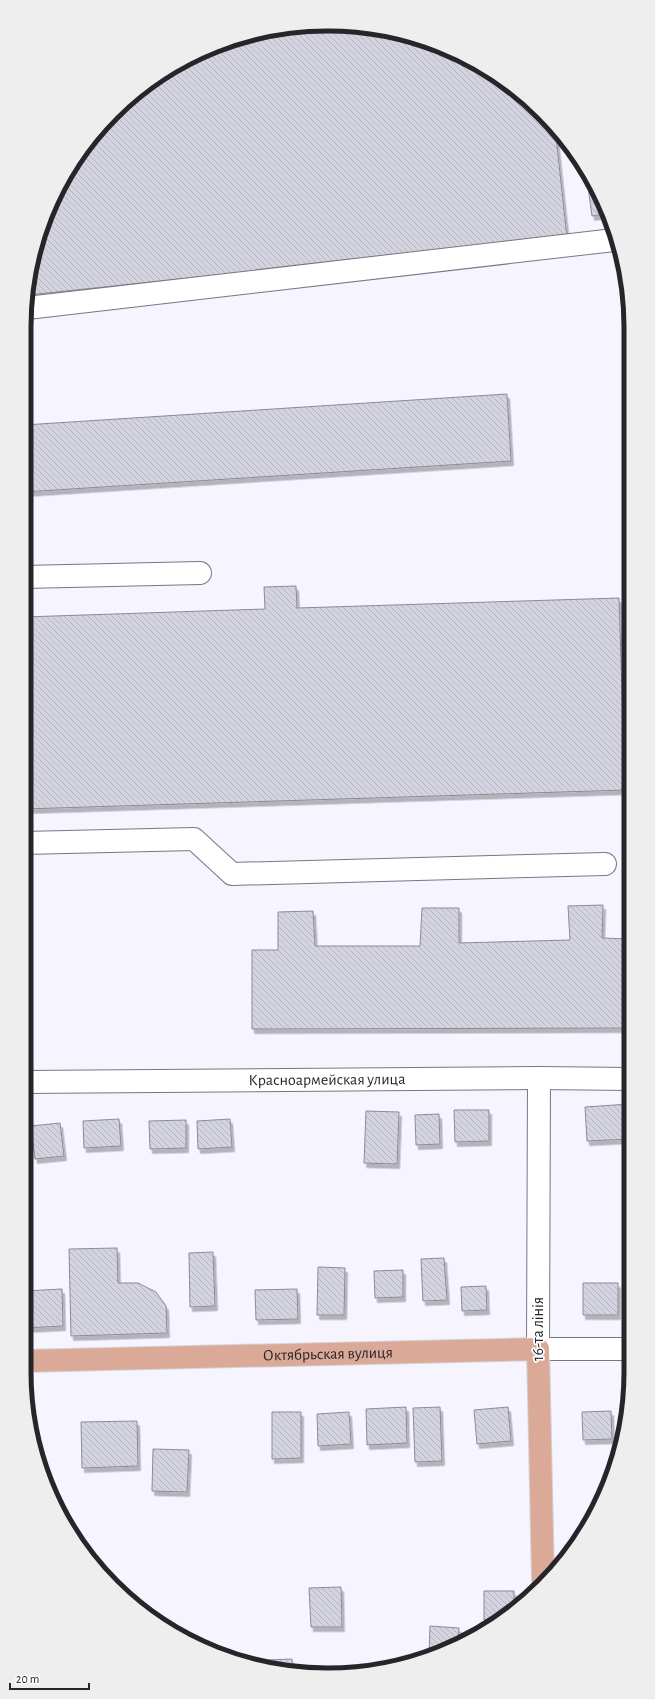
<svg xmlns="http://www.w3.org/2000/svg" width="655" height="1699" font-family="'Alegreya Sans',sans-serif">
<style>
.building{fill:url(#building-back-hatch);stroke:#8b8b97;filter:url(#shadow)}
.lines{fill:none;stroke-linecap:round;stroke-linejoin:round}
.minor-casing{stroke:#787681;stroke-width:24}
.major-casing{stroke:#d4d3d4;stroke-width:24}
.minor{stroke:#fff;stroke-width:22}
.major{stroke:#dba997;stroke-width:22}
.labels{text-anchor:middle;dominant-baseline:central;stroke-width:3.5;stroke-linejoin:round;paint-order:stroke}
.street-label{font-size:16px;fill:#26252a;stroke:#fff}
.rim{fill:none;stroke:#26252a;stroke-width:5}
</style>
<defs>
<pattern id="building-back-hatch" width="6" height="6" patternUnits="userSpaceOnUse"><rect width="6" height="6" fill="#d4d4e0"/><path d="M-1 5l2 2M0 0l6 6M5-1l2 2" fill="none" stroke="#b6b6c0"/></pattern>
<filter id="shadow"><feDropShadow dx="2.5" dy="4.5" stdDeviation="0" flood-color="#0004"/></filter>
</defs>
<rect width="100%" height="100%" fill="#f6f4fe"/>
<!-- building -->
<path class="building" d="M348,25L406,34L496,75L555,127L567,238L28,295L34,249L55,193L87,143L128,99L176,65L230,40L288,27Z
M586,173L600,193L606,214L592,216Z
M507,394L511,461L24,492V425Z
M296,586L297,608L619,598L625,790L24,809V617L265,609L264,587Z
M603,905L602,938L629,939L630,1028L252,1029V950H278V912L313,911L315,946H420L422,908H459V943L570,940L568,906Z
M630,1104V1139L587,1141L585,1107Z
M454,1110H489V1141L455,1142Z
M366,1111L399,1112L397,1164L364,1163Z
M439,1114L440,1144L416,1145L415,1115Z
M119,1119L121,1146L84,1148L83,1121Z
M230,1119L232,1147L198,1149L197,1121Z
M186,1120V1148L150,1149L149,1121Z
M60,1123L64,1156L35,1159L31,1126Z
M117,1248L118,1283H138L156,1292L166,1306L167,1333L71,1336L69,1249Z
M213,1252L215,1306L190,1307L189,1253Z
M444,1258L447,1300L423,1301L421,1259Z
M318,1267L345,1268L344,1315H317Z
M403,1270V1297L375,1298L374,1271Z
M583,1283H618V1315H583Z
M486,1286L487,1310L462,1311L461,1287Z
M62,1289L63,1326L25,1328L24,1291Z
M297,1289L298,1319L256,1320L255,1290Z
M406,1407L407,1443L367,1445L366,1409Z
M440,1407L442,1461L415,1462L413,1408Z
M508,1407L511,1441L477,1444L474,1410Z
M611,1411L612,1439L583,1440L582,1412Z
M272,1412H301V1458L272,1459Z
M349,1412L351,1444L318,1446L317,1414Z
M137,1421L138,1466L82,1468L81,1422Z
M153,1449L189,1450L187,1492L152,1491Z
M341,1587L342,1627H311L309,1588Z
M484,1591H514V1607L500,1621L484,1620Z
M430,1626L459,1628L458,1644L444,1652L429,1655Z
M292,1659L293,1672L266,1667V1660Z"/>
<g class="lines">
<!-- minor casing -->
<g class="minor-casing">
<g id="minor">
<path d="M27,308L614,240"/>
<path d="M24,577L200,573"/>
<path d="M24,843L194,839L232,874L605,864"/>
<path d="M539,1078L538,1349H631"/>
<path id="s1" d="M24,1082L539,1078L630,1079"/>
</g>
</g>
<!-- major casing -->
<g class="major-casing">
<g id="major">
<path id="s2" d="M24,1361L538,1349L543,1580"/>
</g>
</g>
<!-- minor -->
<use href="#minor" class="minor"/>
<!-- major -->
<use href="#major" class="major"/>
</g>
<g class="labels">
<!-- street labels -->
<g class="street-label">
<text stroke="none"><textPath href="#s1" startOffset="303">Красноармейская улица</textPath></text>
<text transform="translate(538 1329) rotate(-90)">16-та лінія</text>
<text stroke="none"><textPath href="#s2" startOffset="304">Октябрьская вулиця</textPath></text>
</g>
</g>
<!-- crop -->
<path d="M0 0H655V1699H0ZM327 31H328A296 296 0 0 1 624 327V1372A296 296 0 0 1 328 1668H327A296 296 0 0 1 31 1372V327A296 296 0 0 1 327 31Z" fill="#eee" fill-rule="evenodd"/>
<path class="rim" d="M327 31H328A296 296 0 0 1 624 327V1372A296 296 0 0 1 328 1668H327A296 296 0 0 1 31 1372V327A296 296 0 0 1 327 31Z"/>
<!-- scale -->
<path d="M10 1683v6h79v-6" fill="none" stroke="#26252a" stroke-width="2"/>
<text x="16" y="1683" font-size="12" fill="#26252a" stroke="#ffffff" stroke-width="3" paint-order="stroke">20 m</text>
</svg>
